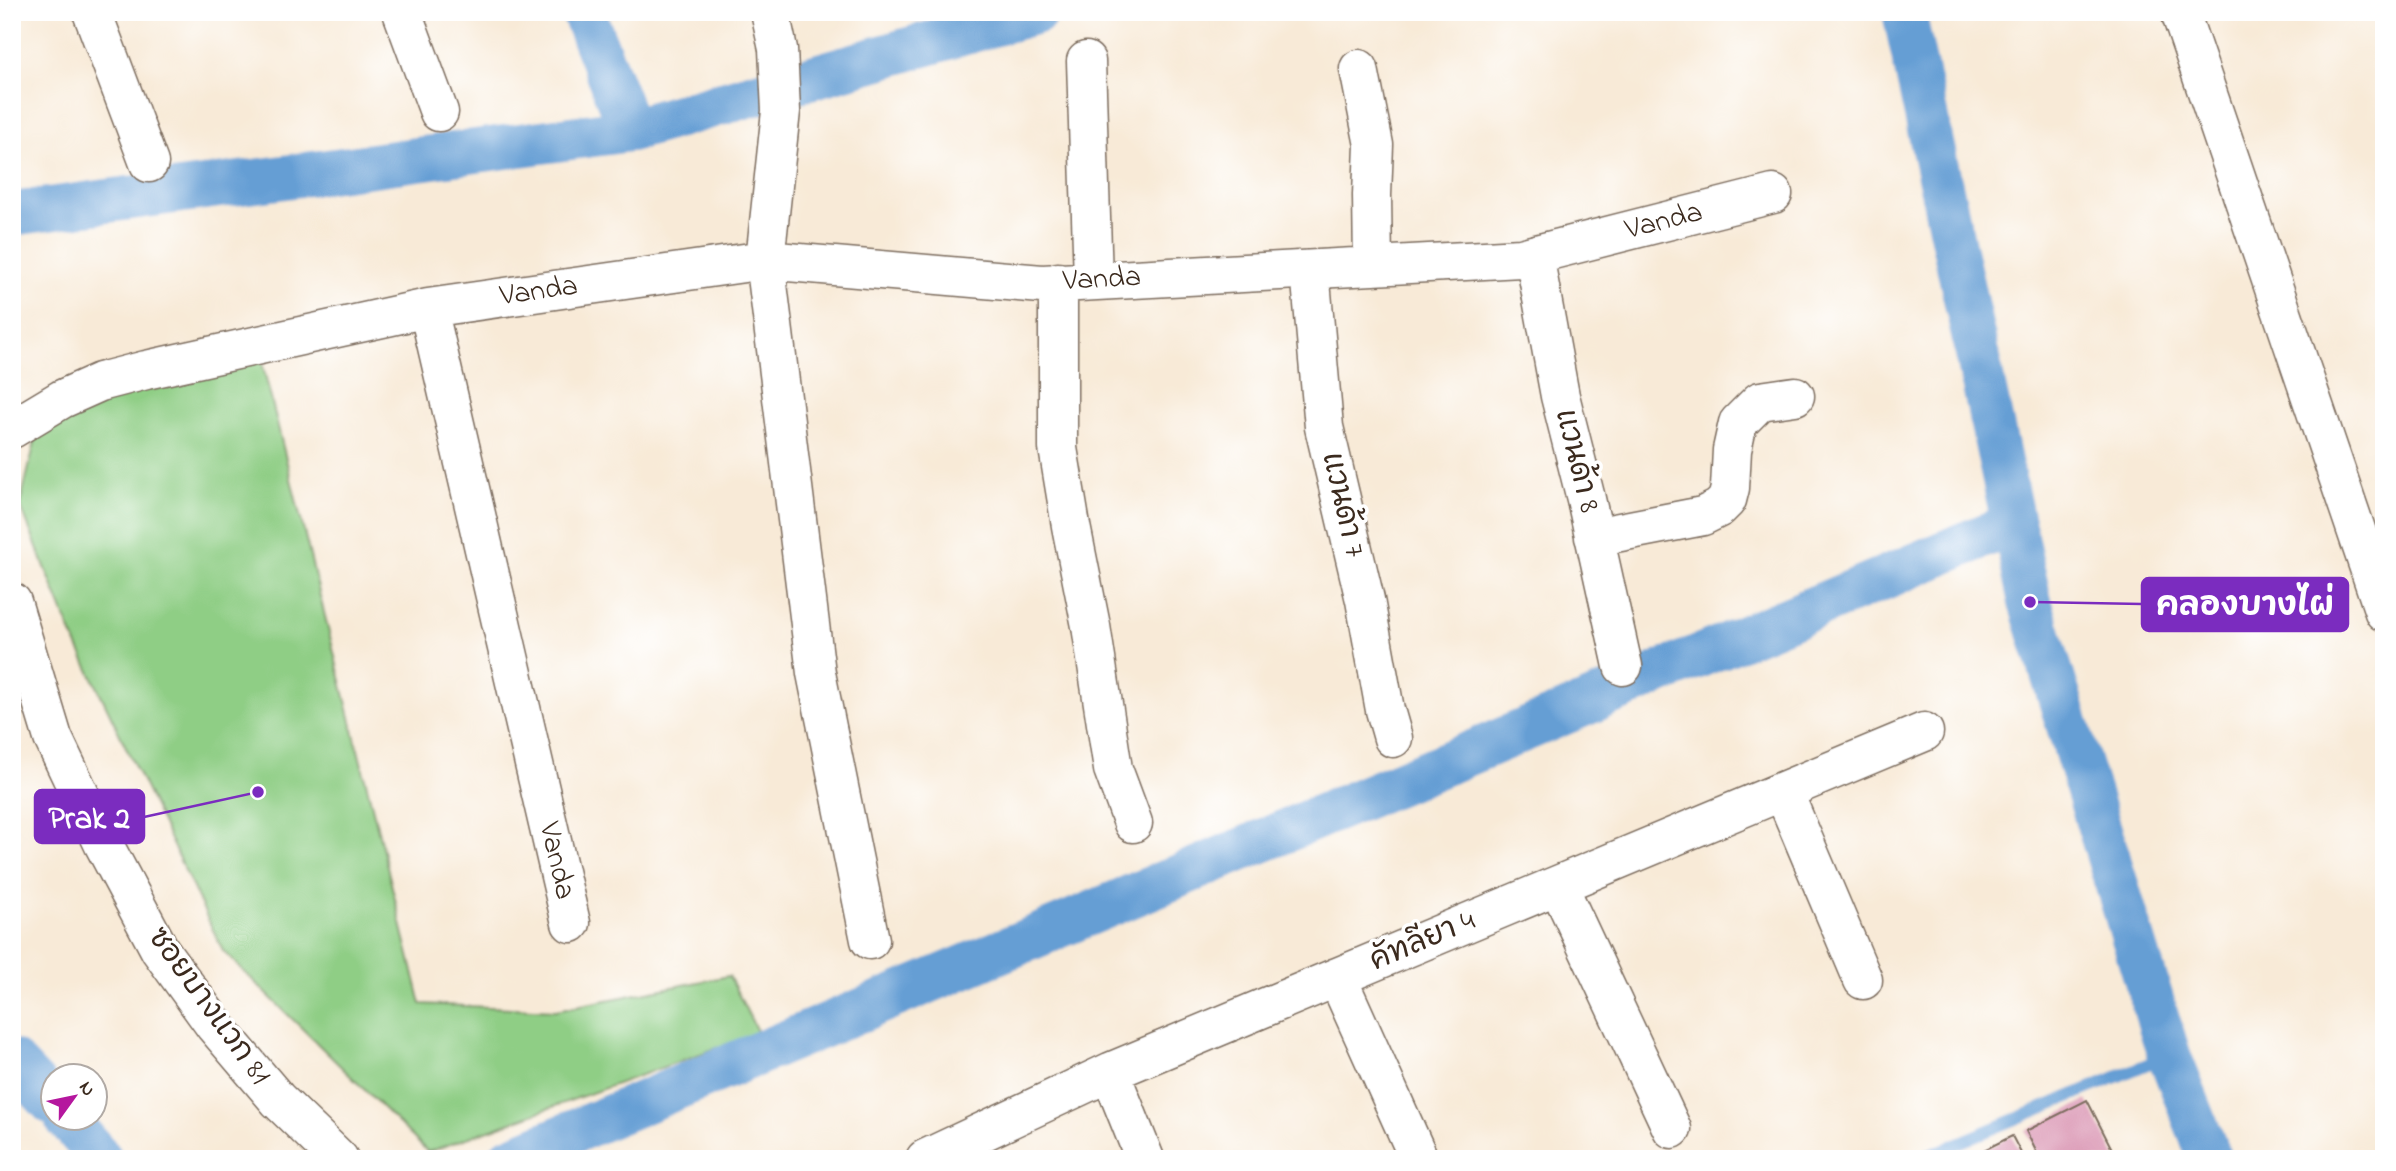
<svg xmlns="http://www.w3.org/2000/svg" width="2396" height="1171" font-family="'Indie Flower','Playpen Sans Thai',sans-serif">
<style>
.green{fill:#8fce85;stroke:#657c52;stroke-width:2}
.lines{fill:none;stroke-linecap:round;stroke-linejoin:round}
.stream{stroke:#659ed4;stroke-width:12}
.canal{stroke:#659ed4;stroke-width:44}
.building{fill:#d890af}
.minor-casing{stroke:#7d6d5f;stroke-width:41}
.minor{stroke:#fff;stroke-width:38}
.labels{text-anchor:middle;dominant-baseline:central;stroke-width:7;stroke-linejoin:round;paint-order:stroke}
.street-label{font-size:30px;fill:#3b2a1e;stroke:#fff}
.leader{fill:none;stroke:#7b2cbf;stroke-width:2.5}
.callout-dot{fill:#7b2cbf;stroke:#fff;stroke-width:2.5}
.callout{fill:#7b2cbf;stroke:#7b2cbf;stroke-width:2.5}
.callout-label{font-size:32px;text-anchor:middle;font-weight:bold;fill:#fff}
</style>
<rect width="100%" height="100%" fill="#fff"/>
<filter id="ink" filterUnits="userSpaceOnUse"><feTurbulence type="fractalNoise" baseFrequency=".0143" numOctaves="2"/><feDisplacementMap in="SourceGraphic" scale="14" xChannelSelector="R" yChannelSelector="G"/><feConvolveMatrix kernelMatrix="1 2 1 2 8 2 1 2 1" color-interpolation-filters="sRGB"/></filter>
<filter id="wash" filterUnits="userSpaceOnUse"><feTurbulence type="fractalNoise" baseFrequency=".00686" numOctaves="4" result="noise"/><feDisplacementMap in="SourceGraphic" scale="28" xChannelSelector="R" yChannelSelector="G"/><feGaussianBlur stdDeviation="1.57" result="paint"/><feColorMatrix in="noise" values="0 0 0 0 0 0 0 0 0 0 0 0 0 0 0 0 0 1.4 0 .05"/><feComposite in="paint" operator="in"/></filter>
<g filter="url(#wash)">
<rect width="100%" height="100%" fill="#f8ead7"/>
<!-- green -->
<path class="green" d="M259,350L421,1004L556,1010L729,976L758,1033L428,1152L223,951L72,634L20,505L38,429L124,370Z"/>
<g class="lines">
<!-- stream -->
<path class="stream" d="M1920,1159L2169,1055"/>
<!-- canal -->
<path class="canal" d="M583,12L630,130
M1904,12L2030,602L2169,1055L2210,1159
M12,214L630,130L1037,12
M12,1061L52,1103
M66,1118L101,1159
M509,1159L2012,524"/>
</g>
<g id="blocks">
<!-- building -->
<path class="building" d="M2087,1100L2117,1159H2040L2026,1131Z
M2012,1136L2024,1159H1966Z"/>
</g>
</g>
<g filter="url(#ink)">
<use href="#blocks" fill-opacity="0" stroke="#7d6d5f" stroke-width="2"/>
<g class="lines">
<!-- minor casing -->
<g class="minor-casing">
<path id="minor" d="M92,12L149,163
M402,12L439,112
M770,12L778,49L781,111L765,260L816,673L870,940
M2180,12L2384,612
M1086,61L1093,280
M1359,69L1374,145L1372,195L1373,266
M1534,255L1560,396L1586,499L1623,666
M1310,270L1324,427L1365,600L1385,710L1393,738
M1058,282V448L1071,526L1091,626L1113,769L1133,823
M428,308L571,923
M12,429L62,399L100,382L146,370L428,308L765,260L1042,284L1521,258L1773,194
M1594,537L1703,516L1719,508L1727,500L1730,488L1732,450L1738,423L1760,401L1795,396
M12,602L53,738L103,843L160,950L215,1026L278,1100L339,1159
M1783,791L1863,980
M1558,885L1672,1129
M1337,977L1419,1159
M1110,1072L1145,1159
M925,1159L1110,1072L1924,732"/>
</g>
<!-- minor -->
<use href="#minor" class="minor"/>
</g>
</g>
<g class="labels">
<!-- street labels -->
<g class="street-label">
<text transform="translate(1664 222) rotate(-14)">Vanda</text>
<text transform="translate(1102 280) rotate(-3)">Vanda</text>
<text transform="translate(539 292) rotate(-8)">Vanda</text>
<text transform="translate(1576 461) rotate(76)">แวนด้า 8</text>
<text transform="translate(1342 505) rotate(77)">แวนด้า 7</text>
<text transform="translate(556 861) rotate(77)">Vanda</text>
<text transform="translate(1423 942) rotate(-23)">คัทลียา 4</text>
<text transform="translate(208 1007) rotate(54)">ซอยบางแวก 81</text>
</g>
</g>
<!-- callouts -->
<path class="leader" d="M2030 602L2142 604M258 792L144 817"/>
<g class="callout-dot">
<circle cx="2030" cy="602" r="7"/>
<circle cx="258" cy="792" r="7"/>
</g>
<g class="callout">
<rect x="2142" y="578" width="206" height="53" rx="7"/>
<rect x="35" y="790" width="109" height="53" rx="7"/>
</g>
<g class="callout-label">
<text x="2245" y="615">คลองบางไผ่</text>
<text x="89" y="828">Prak 2</text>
</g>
<!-- margin -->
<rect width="2396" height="1171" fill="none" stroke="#fff" stroke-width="42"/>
<!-- north arrow -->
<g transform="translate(74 1097) rotate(57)"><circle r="33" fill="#ffffff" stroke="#b1aaa5" stroke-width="2"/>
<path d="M0-5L12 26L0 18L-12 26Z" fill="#b5179e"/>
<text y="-10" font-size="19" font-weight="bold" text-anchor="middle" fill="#3b2a1e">N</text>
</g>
</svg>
